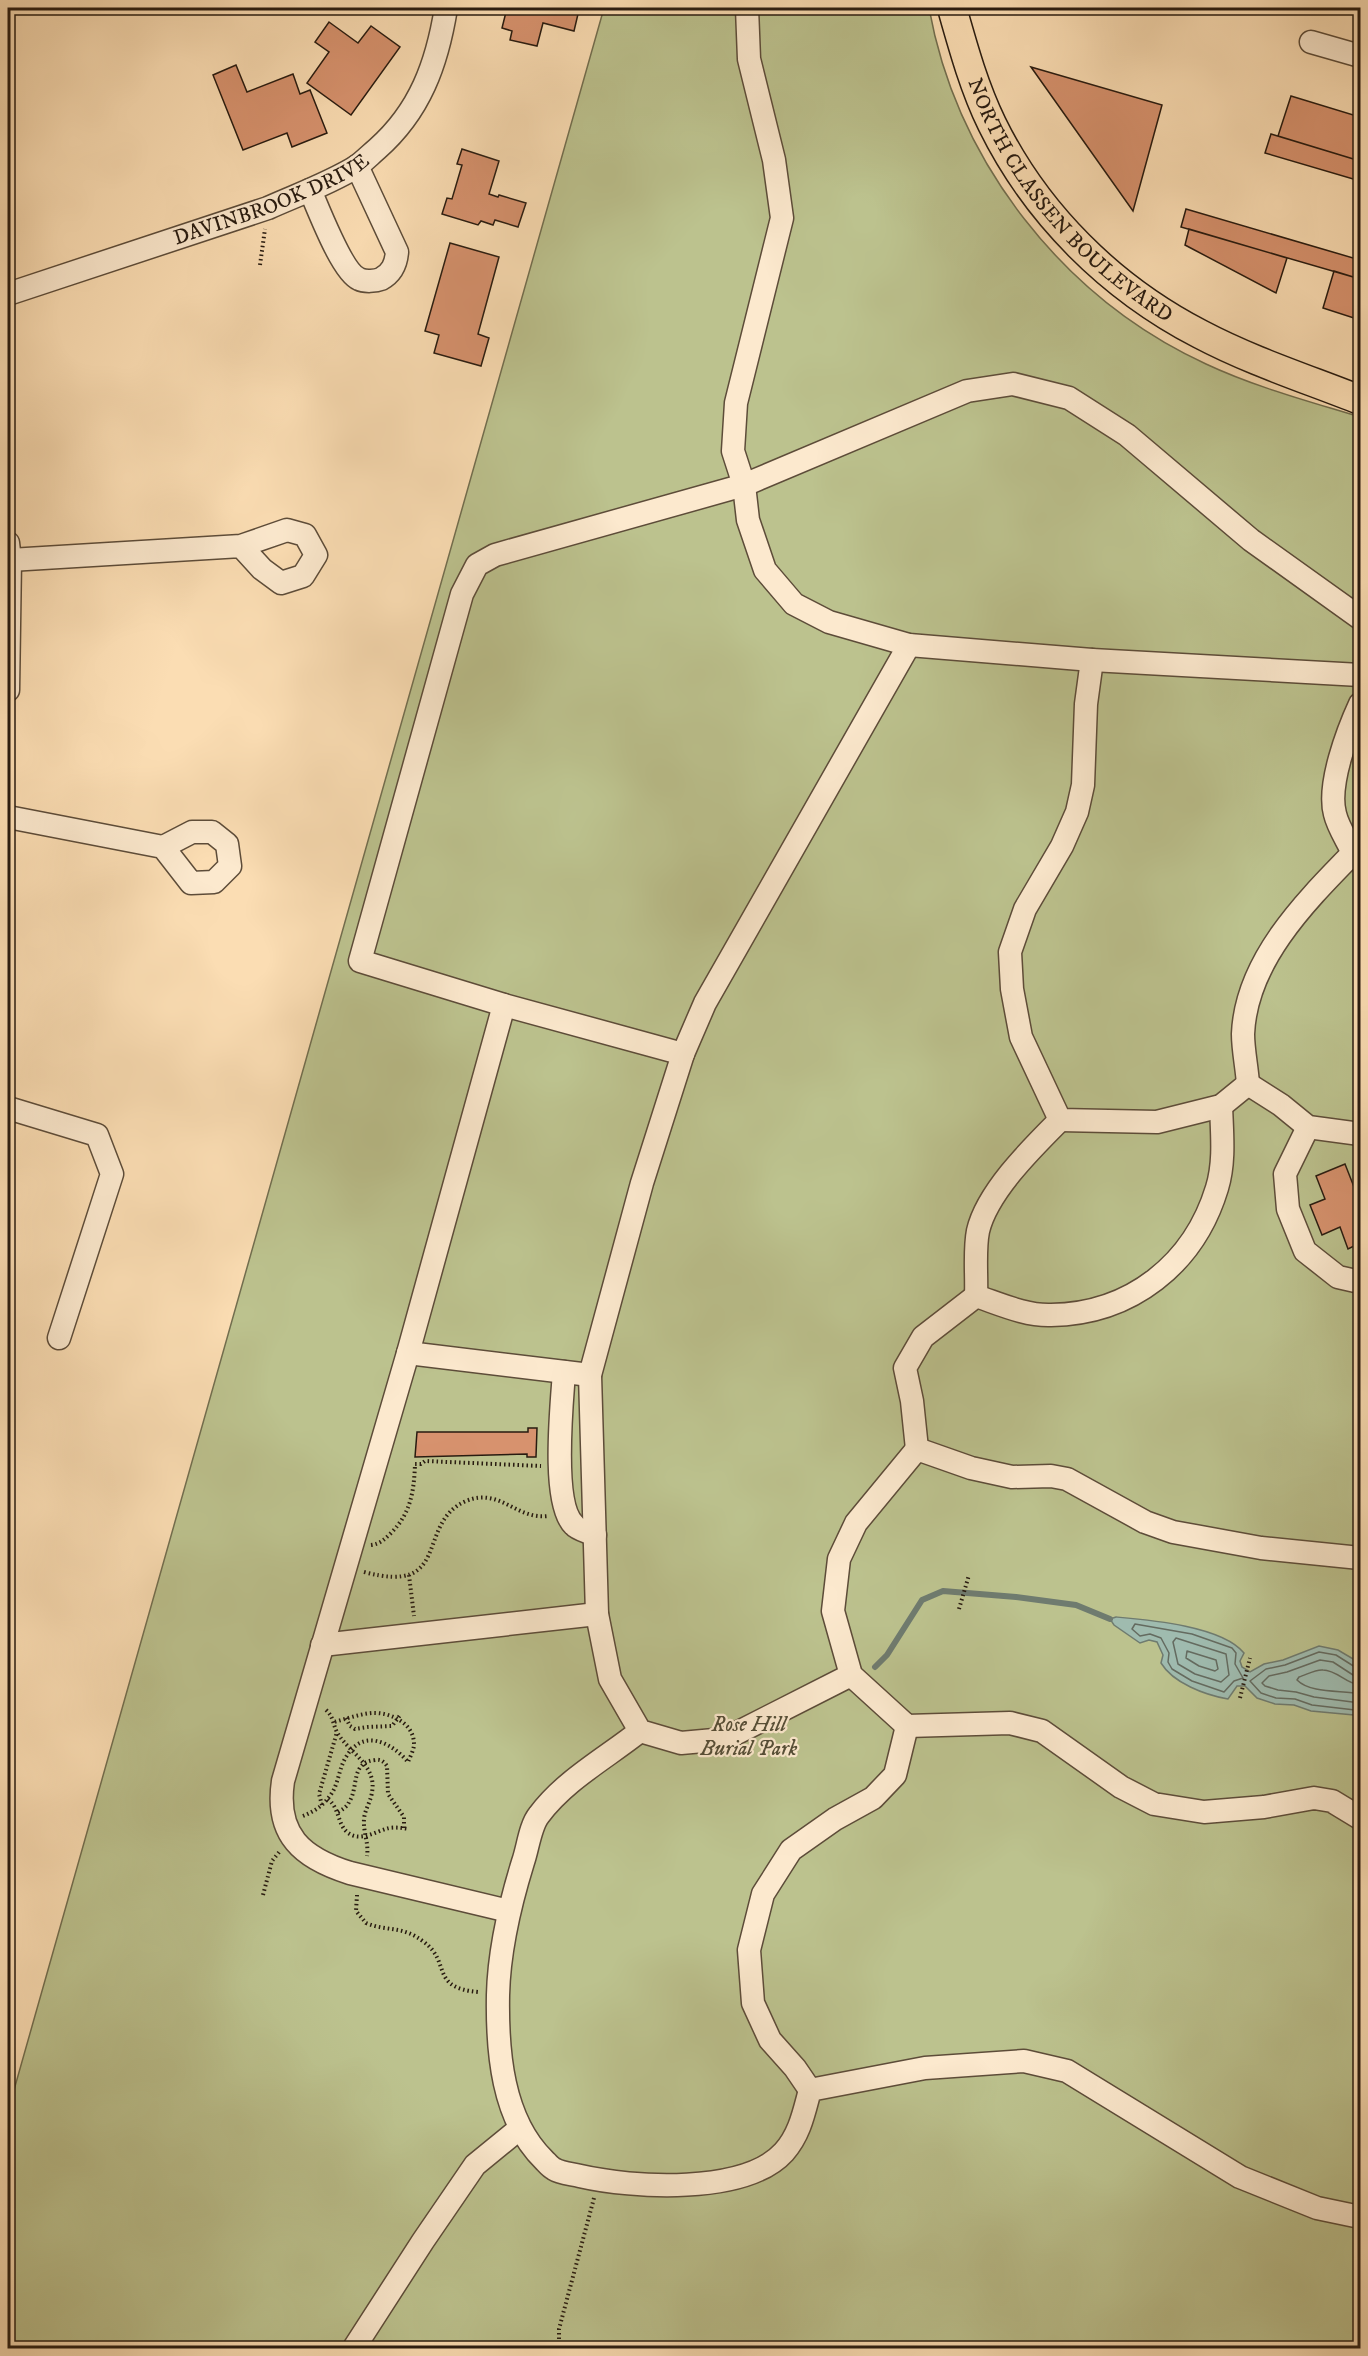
<svg xmlns="http://www.w3.org/2000/svg" width="1368" height="2356" font-family="'IM FELL DW Pica',serif">
<style>
.green{fill:#bcc28e;stroke:#726e4f;stroke-width:1.5}
.water{fill:#9fbbaf;stroke:#6f7b6f;stroke-width:1.5}
.lines{fill:none;stroke-linecap:round;stroke-linejoin:round}
.shore{stroke:#646b60;stroke-width:1.5}
.stream{stroke:#6f7b6f;stroke-width:6}
.building{fill:#d7926e;stroke:#281b10;stroke-width:1.5}
.minor-casing{stroke:#5d4c39;stroke-width:25}
.major-casing{stroke:#281b10;stroke-width:31}
.path{stroke:#281b10;stroke-width:4;stroke-dasharray:1.5 3;stroke-linecap:butt}
.minor{stroke:#fce9ce;stroke-width:22}
.major{stroke:#fbddb3;stroke-width:28}
.labels{text-anchor:middle;dominant-baseline:central;stroke-width:4.5;stroke-linejoin:round;paint-order:stroke}
.street-label{font-size:21px;fill:#281b10;stroke:#fce9ce}
.park-label{font-size:21px;font-style:italic;fill:#544d36;stroke:#fce9ce}
</style>
<rect width="100%" height="100%" fill="#fbddb3"/>
<filter id="stains"><feTurbulence type="fractalNoise" baseFrequency=".00333" numOctaves="4"/><feColorMatrix values="0 0 0 0 .2 0 0 0 0 .09 0 0 0 0 .02 0 0 0 .5 -.17"/></filter>
<radialGradient id="worn" r=".72"><stop offset=".6" stop-color="#630" stop-opacity="0"/><stop offset="1" stop-color="#630" stop-opacity=".3"/></radialGradient>
<!-- green -->
<path class="green" d="M604,8H929C957,162 1063,298 1206,364C1255,387 1308,401 1360,417V2348H8V2111Z"/>
<!-- water -->
<path class="water" d="M1116,1617C1150,1620 1222,1626 1244,1653L1240,1661L1242,1667L1250,1672L1264,1664L1283,1660L1319,1646L1338,1650L1360,1663V1720L1354,1715L1311,1711L1294,1705L1275,1704L1257,1698L1245,1686H1237L1228,1699C1205,1695 1173,1683 1161,1663L1163,1655L1157,1642L1149,1640L1140,1643L1114,1625L1110,1619Z"/>
<g class="lines">
<!-- shore -->
<path class="shore" d="M1135,1624L1192,1634L1232,1648L1236,1653L1235,1664L1243,1678L1234,1681L1224,1692L1192,1681L1172,1669L1168,1662L1169,1653L1161,1638L1150,1634L1140,1636L1132,1629Z
M1176,1638L1226,1654L1229,1675L1221,1682L1195,1674L1178,1664L1173,1642Z
M1187,1651L1216,1660L1218,1669L1215,1671L1199,1666L1186,1658Z
M1360,1668L1355,1667L1336,1655L1319,1652L1285,1665L1266,1669L1250,1681L1261,1693L1276,1698L1295,1699L1312,1705L1355,1710L1360,1712
M1360,1676L1353,1675L1333,1662L1320,1660L1287,1672L1269,1676L1262,1683L1265,1686L1278,1690L1296,1692L1314,1697L1360,1703
M1360,1685C1346,1684 1337,1670 1323,1670C1316,1669 1306,1675 1299,1677L1297,1680C1311,1694 1342,1690 1360,1694"/>
<!-- stream -->
<path class="stream" d="M875,1667L887,1655L922,1600L943,1591L1016,1597L1076,1605L1110,1619"/>
</g>
<!-- building -->
<path class="building" d="M507,8H552L578,14L574,31L543,23L537,46L510,40L512,31L502,28Z
M329,22L358,43L371,26L400,47L351,115L307,83L329,52L315,42Z
M236,65L247,92L293,74L300,94L310,90L327,133L292,147L287,133L243,150L213,75Z
M1031,67L1162,105L1133,211Z
M1291,96L1360,117V161L1278,136Z
M1271,134L1360,161V181L1265,153Z
M462,149L499,161L489,194L498,197L499,195L526,203L518,227L495,220L493,225L481,221L478,225L442,214L447,198L452,199L462,165L457,164Z
M1186,209L1360,260V279L1181,227Z
M1189,229L1287,258L1276,293L1185,245Z
M450,243L499,257L478,334L489,338L481,366L434,353L439,335L425,331Z
M1334,271L1360,279V320L1323,308Z
M1345,1164L1354,1187L1360,1184V1243L1348,1249L1340,1227L1322,1235L1310,1205L1325,1199L1316,1176Z
M528,1428H537L536,1457H527V1454L415,1457L417,1432H528Z"/>
<g class="lines">
<!-- minor casing -->
<g class="minor-casing">
<g id="minor">
<path d="M747,8L749,59L774,160L782,218L736,403L733,451L744,485L748,520L765,570L794,604L829,622L909,645L1092,660L1360,675"/>
<path d="M1311,42L1360,56"/>
<path d="M310,190C318,208 342,272 359,279C365,282 376,281 381,279C392,273 396,264 397,252L357,166"/>
<path id="s1" d="M8,294L268,208C297,195 328,184 356,167C363,162 370,155 377,149C420,111 437,64 446,8"/>
<path d="M8,543L10,560L8,690"/>
<path d="M10,560L241,546L287,530L305,535L316,555L303,576L281,583L262,569L241,546"/>
<path d="M1092,660L1086,704L1083,785L1077,812L1062,846L1025,909L1010,952L1012,989L1021,1037L1060,1120L1157,1122L1221,1106L1248,1084L1281,1105L1308,1127L1360,1134"/>
<path d="M1360,704C1348,730 1327,785 1335,814C1338,827 1347,840 1353,853L1360,855"/>
<path d="M8,817L163,847L192,832H212L227,844L230,866L214,882L191,883L163,847"/>
<path d="M504,1005L408,1353L283,1781C275,1835 302,1858 350,1873L509,1911"/>
<path d="M683,1054L504,1005L360,961L462,594L477,565L495,555L744,485L967,391L1013,384L1069,398L1127,435L1251,540L1360,618"/>
<path d="M1248,1084C1247,1068 1243,1050 1243,1034C1246,961 1305,902 1353,853"/>
<path d="M8,1108L97,1135L112,1174L59,1338"/>
<path d="M1308,1127L1285,1174L1288,1209L1305,1251L1338,1277L1360,1282"/>
<path d="M976,1296C977,1276 974,1251 978,1231C987,1192 1032,1148 1060,1120"/>
<path d="M408,1353L590,1375"/>
<path d="M564,1372C562,1403 551,1503 574,1525C578,1530 589,1532 595,1535"/>
<path d="M917,1449L912,1401L905,1368L923,1337L976,1296C1000,1304 1026,1316 1051,1315C1131,1314 1194,1264 1217,1188C1225,1162 1222,1134 1221,1106"/>
<path d="M1360,1558L1261,1548L1173,1532L1145,1522L1067,1479L1051,1476L1012,1477L971,1468L917,1449L856,1523L839,1559L833,1611L851,1675L907,1726L1010,1723L1042,1731L1121,1787L1154,1804L1204,1812L1264,1807L1314,1798L1332,1801L1360,1818"/>
<path d="M322,1645L597,1614"/>
<path d="M851,1675L725,1739L681,1743L640,1731L610,1679L597,1614L590,1375L642,1183L683,1054L705,1003L909,645"/>
<path d="M640,1731C606,1758 565,1780 539,1815C530,1826 528,1848 523,1862C510,1904 499,1950 498,1995C497,2051 502,2119 544,2160C547,2163 550,2167 554,2169C560,2173 572,2174 580,2176C632,2188 745,2195 784,2152C800,2134 804,2112 810,2090L925,2068L1024,2061L1067,2071L1240,2177L1317,2208L1360,2217"/>
<path d="M810,2090L795,2068L770,2040L753,2003L749,1950L763,1894L791,1850L835,1819L873,1798L895,1775L907,1726"/>
<path d="M354,2348L423,2241L475,2165L519,2129"/>
</g>
</g>
<!-- major casing -->
<g class="major-casing">
<g id="major">
<path id="s2" d="M952,8C963,47 974,87 992,124C1036,214 1111,288 1200,334C1251,361 1307,379 1360,400"/>
</g>
</g>
<!-- path -->
<path class="path" d="M260,265L265,229
M371,1545C380,1544 385,1539 391,1533C411,1513 414,1491 415,1464H421L425,1461L541,1466
M364,1572C453,1596 415,1523 466,1501C500,1487 516,1520 548,1516
M409,1575L414,1616
M959,1609L969,1575
M1240,1698L1250,1658
M326,1710C334,1717 333,1726 338,1734C350,1753 377,1766 372,1792C371,1801 365,1809 364,1819C363,1832 369,1843 367,1856
M346,1718L350,1726L355,1729L368,1727L392,1726L401,1714
M328,1799C340,1809 337,1823 347,1832C360,1843 376,1831 389,1828C396,1827 402,1828 409,1829
M322,1805L319,1794L337,1732
M338,1812C343,1809 347,1807 349,1802C359,1788 350,1762 375,1760C381,1759 384,1762 387,1766L388,1794L404,1817V1828
M303,1816C313,1812 323,1806 329,1797C339,1785 338,1770 346,1757C363,1728 391,1742 408,1762C410,1757 414,1750 414,1744C414,1723 390,1712 372,1713C359,1714 346,1719 334,1722
M263,1895L272,1861L280,1851
M357,1895L356,1911L366,1923C388,1932 402,1925 424,1942C452,1963 429,1988 479,1992
M559,2348V2329L594,2198"/>
<!-- minor -->
<use href="#minor" class="minor"/>
<!-- major -->
<use href="#major" class="major"/>
</g>
<g class="labels">
<!-- street labels -->
<g class="street-label">
<text stroke="none"><textPath href="#s1" startOffset="280">DAVINBROOK DRIVE</textPath></text>
<text stroke="none"><textPath href="#s2" startOffset="232">NORTH CLASSEN BOULEVARD</textPath></text>
</g>
<!-- park labels -->
<g class="park-label">
<text x="749" y="1725">Rose Hill<tspan x="749" dy="24">Burial Park</tspan></text>
</g>
</g>
<!-- margin -->
<rect width="1368" height="2356" fill="none" stroke="#fbddb3" stroke-width="30"/>
<rect x="9" y="9" width="1350" height="2338" fill="none" stroke="#281b10" stroke-width="3"/>
<rect x="15" y="15" width="1338" height="2326" fill="none" stroke="#281b10" stroke-width="1.5"/>
<rect width="100%" height="100%" filter="url(#stains)"/>
<rect width="100%" height="100%" fill="url(#worn)"/>
</svg>
